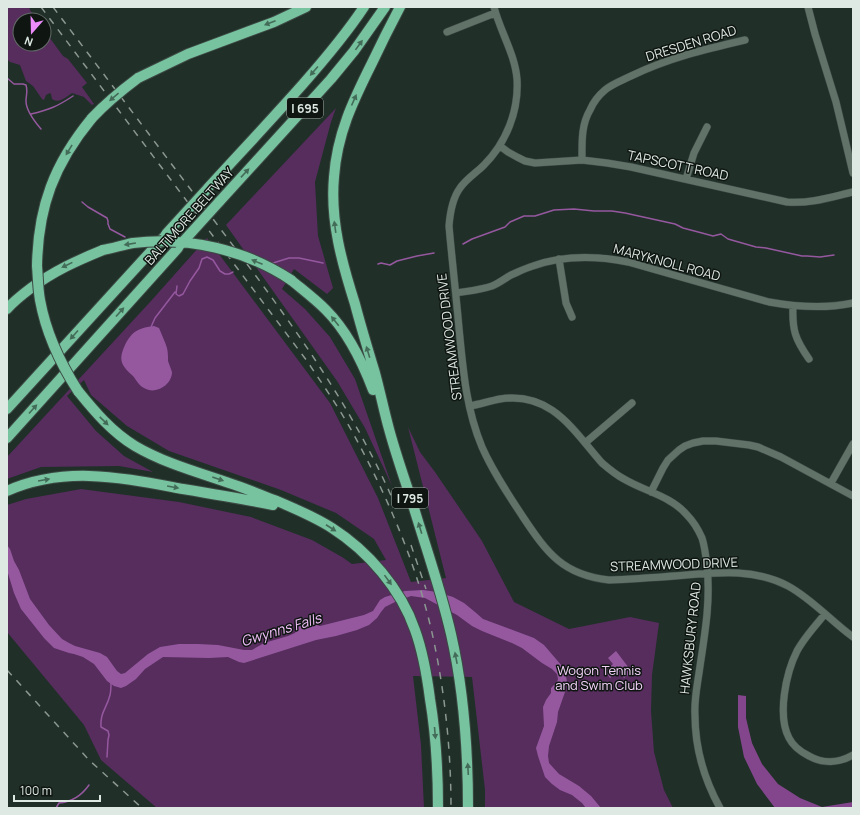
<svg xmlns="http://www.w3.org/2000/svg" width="860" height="815" font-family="Manrope,sans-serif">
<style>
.green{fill:#562d5d}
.forest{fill:#83468c}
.water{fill:#95589f}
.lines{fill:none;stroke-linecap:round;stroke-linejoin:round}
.stream{stroke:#95589f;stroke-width:1.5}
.minor-casing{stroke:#3c4944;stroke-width:8}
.highway-casing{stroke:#3c4944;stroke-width:12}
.minor{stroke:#617269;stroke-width:7}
.highway{stroke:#77c29f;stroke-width:10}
.rail{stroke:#8b9791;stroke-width:1.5;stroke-dasharray:7 7;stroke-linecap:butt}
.highway-bridge-casing{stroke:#3c4944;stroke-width:12;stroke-linecap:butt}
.highway-bridge{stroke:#77c29f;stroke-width:10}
.oneway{fill:#436c58}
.labels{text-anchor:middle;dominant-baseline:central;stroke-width:3;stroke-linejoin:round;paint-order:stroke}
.shield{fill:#0f1612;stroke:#a1aaa5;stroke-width:1}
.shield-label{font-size:12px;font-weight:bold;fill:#dfe9e4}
.street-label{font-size:13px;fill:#dfe9e4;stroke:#0f1612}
.park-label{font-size:13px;fill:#f4d3f9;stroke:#0f1612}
.water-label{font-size:14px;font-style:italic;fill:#f3c1fb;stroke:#0f1612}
</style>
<rect width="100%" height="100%" fill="#202f28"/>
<!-- green -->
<path class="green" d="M7,7H29L30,10L37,20H20V44H44V30L63,56L68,59L87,83L82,87L94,104L92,105L84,97L72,93C66,97 59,104 52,99L51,94L50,93L46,95L44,100L42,99L33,86L26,81L20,65L10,62L7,59Z
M336,108L331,122L315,182L318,236L333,288L327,294L294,269L282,289L305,309L330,337L355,379L392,486L365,428L337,381L226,225Z
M207,238L330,403L378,498L411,582L446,578L408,427L420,452L435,472L482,541L514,602L569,629L630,617L659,623L652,675L651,711L654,752L664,790L673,808H485V790L472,677L413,676L421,745L424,808H157L101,760L84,725L7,632V505L26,499L81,489L179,502L251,517L312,540L342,557L352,564L386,560L374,539L336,513L281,490L169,451L127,426L91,395L84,380L67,396L96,431L124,456L153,472L119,466L41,467L7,479V457L151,301Z"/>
<!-- forest -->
<path class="forest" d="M738,695L746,696V718L752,743L762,764L778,784L800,798L822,807L853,802V808H775L757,784L744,757L738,727Z"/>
<!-- water -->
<path class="water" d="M154,326L159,328C162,335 165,342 167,348C168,352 168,357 168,361C169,364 171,369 172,372C172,385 156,394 146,389C139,386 137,381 133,376C121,365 118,360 125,345C132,331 139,328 154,326Z
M7,545L10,549L14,561L19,570L30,599L49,625L62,639L69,643L75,646L100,653L107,657L117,671L121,674L125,673L148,654L160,647L179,644H198L218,645L244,650H252L264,643L288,636L295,633L298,627C305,624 312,624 320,626L364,615L373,611L380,600L385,597L405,591L423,590L437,592L453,597L464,603L475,612L483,619L534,638L544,645L562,666L566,676L567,682L565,692L558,712L557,722L549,746L548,756L549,763L559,774L579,786L591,796L601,808H586L582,803L572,795L560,790L552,784L545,777L538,756L536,748L544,726L543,707L546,700L551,693V688L557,682L558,679L557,674L552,669L542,663L522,648L512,643L482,631L472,626L457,615L425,598L411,596L395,602L385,607L381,612L377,618L369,625L357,630L336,636L316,640L244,663L239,662L228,657L209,658L163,657L145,669L136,679L126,686L121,688L114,686L107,681L94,664L83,657L74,654L69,653L54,648L44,638L21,609L14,593L7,570Z
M616,651L632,672L624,678L619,671L610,678L605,671L613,664L608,658Z"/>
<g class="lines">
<!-- stream -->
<path class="stream" d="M7,78L14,84H23L26,85C28,92 26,95 26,101C26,110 35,122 41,129
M31,114C49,110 58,106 73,96
M82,202L88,207L107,218L108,221V224L110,229L125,237
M463,244L472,239L505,227L510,222L524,216H535L554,210L574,209L594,211H612L625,213L675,224L683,228L702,233L713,236L721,234L728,239L756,247L766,248L802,256H807L820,257L834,255
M273,263L289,258H299L323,263
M378,264L381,263L390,265L397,261L417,256L434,253
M177,286L176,294L179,296L183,294L190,281L199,268L202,259L207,257L213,260L220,271L225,274H229L233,272
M151,327L155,318L175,292
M107,757L108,740L109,735L108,731L101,727C100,712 107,708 110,695C111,691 111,686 111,682
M56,808L59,803C71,802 82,795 89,785"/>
<!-- minor casing -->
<g class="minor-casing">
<path id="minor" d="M494,7C500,31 515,54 517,79C519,111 506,143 484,165C476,173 466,179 460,188C452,199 450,213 449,226C452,260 456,294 459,328C463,369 466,409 482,447C493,472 508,494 523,517C547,553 563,575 609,580C635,579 660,577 686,575C721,572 756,569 788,586C812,599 831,621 853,637
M808,7L815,34L836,102L853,173
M447,32L495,13
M500,146L508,152L517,157L525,161L535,163L582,160L607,163L631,167L787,202C810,204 831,197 853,192
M582,160C582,143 581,125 590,110C593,103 599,95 605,90C612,84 623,80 631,76C668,58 706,49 745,40
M686,179L694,153L707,127
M559,259L566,303L572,317
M456,293C468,291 480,290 492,286C499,283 504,279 511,275C518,272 526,268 533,266C564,255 597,256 628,262L769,302C797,307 825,309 853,303
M793,306C792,330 795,339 809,359
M470,406C480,404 490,401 500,399C551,391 573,430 602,463C609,469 616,475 624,479C644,491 671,496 687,515C693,521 698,529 702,538C705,547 706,557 707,567C711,603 704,638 699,673C697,687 694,701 695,715C695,749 704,779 720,808
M585,443L632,403
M831,483L853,444
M651,492L663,468L668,460L679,450L685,446L693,443L703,441H716L749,445L758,447L781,457L853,496
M825,614C815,626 804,638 797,651C786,673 777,715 789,738C793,746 801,752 809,756C823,764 839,763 853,755"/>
</g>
<!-- highway casing -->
<g class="highway-casing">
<path id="highway" d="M400,7C390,26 381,44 372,63C353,101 337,134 334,177C330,221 342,263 355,304C361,327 368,350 375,373C380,391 384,411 389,429C396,455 405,480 413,505C426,548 441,590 451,634C464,691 468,750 468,808
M138,78L188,54L274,22L306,7
M208,188C240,153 272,119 303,84C325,59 346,34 364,7
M219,202L331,79L354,51L385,7
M37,266C38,207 54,164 92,118
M291,280C303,290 315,299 326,310C348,332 362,361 373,390
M7,309C14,301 23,294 31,288C54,271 76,261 103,250
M78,391C95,412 112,432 135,446C164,463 197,472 229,483C245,488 261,495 277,501C296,509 315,517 332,528C368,551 401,589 415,630C423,652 427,676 430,699C436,735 438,771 438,808
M7,409L164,237
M7,438L178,248
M7,491C66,465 123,478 183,489C213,494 243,499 273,505"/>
</g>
<!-- minor -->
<use href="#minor" class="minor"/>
<!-- highway -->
<use href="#highway" class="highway"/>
<!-- rail -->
<path class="rail" d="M41,7L307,361C323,385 340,409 354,435C390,501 422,577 436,652C446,703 451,756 451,808
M53,7L253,272C310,349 362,425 399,514
M411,545L426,589
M7,670L89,760L142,808"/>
<!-- highway-bridge casing -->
<g class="highway-bridge-casing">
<path id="highway-bridge" d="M92,118C106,103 122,90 138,78
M166,234L208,188
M180,245L219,202
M103,250C113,248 123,245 133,243C187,236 246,250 291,280
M37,266C38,278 38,289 40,300C46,333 60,363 78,391"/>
</g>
<!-- highway-bridge -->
<use href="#highway-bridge" class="highway-bridge"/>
</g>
<!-- one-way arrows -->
<defs><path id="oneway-solid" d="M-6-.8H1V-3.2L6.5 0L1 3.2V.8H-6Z"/></defs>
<g class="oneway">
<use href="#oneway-solid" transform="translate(270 23) rotate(159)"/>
<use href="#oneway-solid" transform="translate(359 45) rotate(-54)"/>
<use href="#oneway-solid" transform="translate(314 71) rotate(131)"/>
<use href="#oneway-solid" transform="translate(114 97) rotate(140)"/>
<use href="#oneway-solid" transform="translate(354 100) rotate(-66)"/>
<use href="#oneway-solid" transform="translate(69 150) rotate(121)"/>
<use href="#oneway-solid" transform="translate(245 173) rotate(-47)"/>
<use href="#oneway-solid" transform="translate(335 227) rotate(-98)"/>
<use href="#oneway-solid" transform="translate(130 244) rotate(171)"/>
<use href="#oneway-solid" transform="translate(257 262) rotate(-158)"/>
<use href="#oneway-solid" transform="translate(67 265) rotate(154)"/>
<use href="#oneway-solid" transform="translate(120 312) rotate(-48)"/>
<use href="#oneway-solid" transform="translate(335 321) rotate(-129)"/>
<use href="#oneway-solid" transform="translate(74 335) rotate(132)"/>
<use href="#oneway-solid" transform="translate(368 352) rotate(-107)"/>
<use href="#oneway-solid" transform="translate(33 409) rotate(-48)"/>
<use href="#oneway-solid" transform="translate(104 421) rotate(44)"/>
<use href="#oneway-solid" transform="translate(218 479) rotate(19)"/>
<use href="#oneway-solid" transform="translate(44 480) rotate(-10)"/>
<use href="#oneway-solid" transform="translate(173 487) rotate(10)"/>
<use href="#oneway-solid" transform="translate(331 528) rotate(33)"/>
<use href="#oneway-solid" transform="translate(420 528) rotate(-107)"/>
<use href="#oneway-solid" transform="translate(388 580) rotate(54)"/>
<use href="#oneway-solid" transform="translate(456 658) rotate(-101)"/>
<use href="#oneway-solid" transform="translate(435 733) rotate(85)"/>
<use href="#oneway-solid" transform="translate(468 769) rotate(-93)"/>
</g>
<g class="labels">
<!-- shield labels -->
<g class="shield">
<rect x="287" y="98" width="36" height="20" rx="3"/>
<rect x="392" y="488" width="36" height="20" rx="3"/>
</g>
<g class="shield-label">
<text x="305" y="108">I 695</text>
<text x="410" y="498">I 795</text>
</g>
<!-- street labels -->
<g class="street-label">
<text transform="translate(691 43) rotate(-17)">DRESDEN ROAD</text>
<text transform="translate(678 165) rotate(12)">TAPSCOTT ROAD</text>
<text transform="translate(189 216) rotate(-48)">BALTIMORE BELTWAY</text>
<text transform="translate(667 262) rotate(15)">MARYKNOLL ROAD</text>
<text transform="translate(449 337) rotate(-97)">STREAMWOOD DRIVE</text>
<text transform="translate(674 564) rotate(-2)">STREAMWOOD DRIVE</text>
<text transform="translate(690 638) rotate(-84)">HAWKSBURY ROAD</text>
</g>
<!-- park labels -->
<g class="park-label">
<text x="599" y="670">Wogon Tennis<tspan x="599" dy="15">and Swim Club</tspan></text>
</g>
<!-- water labels -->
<g class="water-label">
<text transform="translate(281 629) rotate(-17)">Gwynns Falls</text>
</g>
</g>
<!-- border -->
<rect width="860" height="815" fill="none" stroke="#dfe9e4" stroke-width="16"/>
<!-- north arrow -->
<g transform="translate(32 32) rotate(200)"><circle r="19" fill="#0f1612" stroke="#626a66"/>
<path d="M0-3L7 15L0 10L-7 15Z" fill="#ec8cfb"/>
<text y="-6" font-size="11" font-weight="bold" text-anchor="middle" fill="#dfe9e4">N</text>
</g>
<!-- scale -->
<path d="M14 795v6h86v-6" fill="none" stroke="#dfe9e4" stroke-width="2"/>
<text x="20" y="795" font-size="12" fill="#dfe9e4" stroke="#0f1612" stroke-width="3" paint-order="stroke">100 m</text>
</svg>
